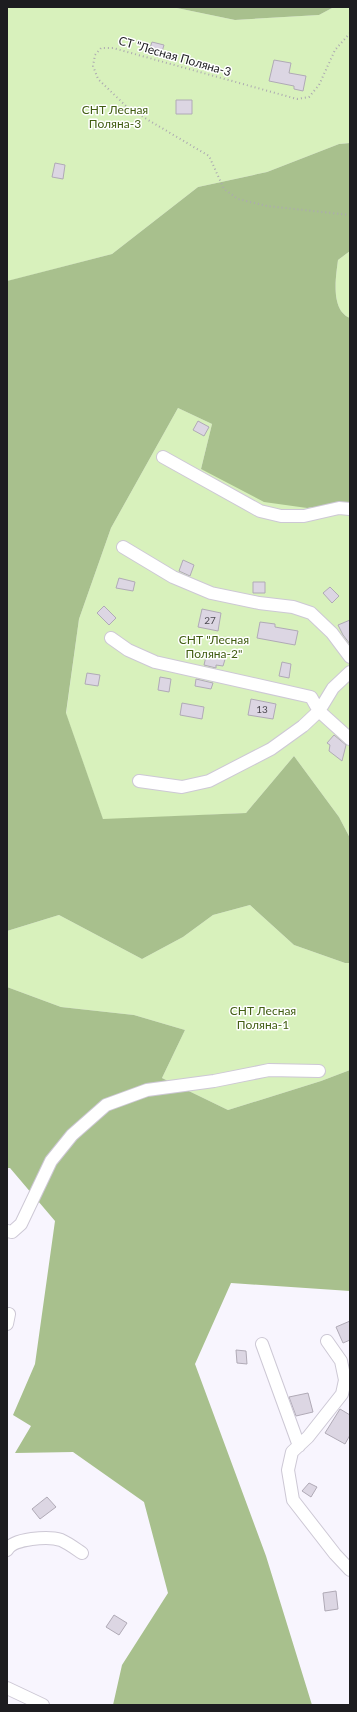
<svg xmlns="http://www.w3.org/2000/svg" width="357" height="1712" font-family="Lato,sans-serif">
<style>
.green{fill:#d8f1bc}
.forest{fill:#a8c08d}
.building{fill:#dcd6e3;stroke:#b0aab6}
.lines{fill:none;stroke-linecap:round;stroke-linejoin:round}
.minor-casing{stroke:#cdc8d5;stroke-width:14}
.path{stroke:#aca9b1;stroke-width:2;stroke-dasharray:1 3;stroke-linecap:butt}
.minor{stroke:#fff;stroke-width:12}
.labels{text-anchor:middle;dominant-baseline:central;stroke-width:3;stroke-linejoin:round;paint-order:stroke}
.number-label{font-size:10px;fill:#4d4a51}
.street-label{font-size:12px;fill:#1d1c20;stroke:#fff}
.park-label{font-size:12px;fill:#425e13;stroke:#fff}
</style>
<rect width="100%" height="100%" fill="#f8f5fe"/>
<!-- green -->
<path class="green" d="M7,7H172L235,20L319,15L334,7H350V143L339,144L267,172L198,187L112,254L8,281Z
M350,251V318C330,310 336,276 338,260Z
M178,408L212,424L201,469L307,508L350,503V838L339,817L294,756L246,813L103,820L66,714L79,619L111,528Z
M250,905L294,945L345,963H350V1070L321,1081L228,1110L162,1078L185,1030L134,1015L61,1007L7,987V931L59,915L142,959L183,937L213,915Z"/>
<!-- forest -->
<path class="forest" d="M172,7H334L319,15L235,20Z
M350,143V251L338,260C336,276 330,310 350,318V503L307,508L264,502L201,469L212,424L178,408L111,528L79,619L66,713L103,819L246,813L294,756L339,817L350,838V963H345L294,945L250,905L213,915L183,937L142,959L59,915L7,931V281L112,254L198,187L267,172L339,144Z
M7,987L61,1007L134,1015L185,1030L162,1078L228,1110L321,1081L350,1070V1291L231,1283L195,1364L266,1556L312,1705H113L122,1665L168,1593L144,1502L73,1452L15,1453L31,1426L13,1415L35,1364L55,1221L10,1168H7Z"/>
<!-- building -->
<path class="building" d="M152,42L164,45L161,55L149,51Z
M274,60L291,63L289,73L306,76L303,91L294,89V86L269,81Z
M176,100H192V114H176Z
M55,163L65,165L63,179L52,177Z
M198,421L209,427L204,436L193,430Z
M183,560L194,565L190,576L179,571Z
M119,578L135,582L133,591L116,588Z
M253,582H265V593H253Z
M330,587L339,596L332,603L323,593Z
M104,606L116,618L109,625L97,613Z
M202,609L221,613L218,631L198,627Z
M350,620V644L343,635L338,625Z
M260,622L275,624V627L298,631L295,645L257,638Z
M207,652L226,656L223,666L216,665V668L204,665Z
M282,662L291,664L289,678L279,676Z
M87,673L100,675L98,686L85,684Z
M160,677L171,679L169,692L158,690Z
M196,679L213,683L211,689L195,686Z
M251,699L276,704L273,719L248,715Z
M182,703L204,707L202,719L180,715Z
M334,735L346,745L342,761L329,751L330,745L327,743Z
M350,1321V1340L343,1343L336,1327Z
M236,1350L246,1351L247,1364L237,1363Z
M308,1393L313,1412L296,1416L289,1397Z
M340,1409L350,1415V1435L345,1444L325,1433Z
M309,1483L317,1487L311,1497L302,1491Z
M47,1497L56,1507L40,1519L32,1509Z
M336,1591L338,1609L325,1611L323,1593Z
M114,1615L127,1623L119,1635L106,1627Z"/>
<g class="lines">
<!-- minor casing -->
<g class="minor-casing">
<path id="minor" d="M163,457L260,511L281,516H304L339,508L350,509
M123,547L173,577L211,593L259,603L293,607L311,613L332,633L350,657
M111,638L128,650L155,662L311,697L319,711L333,688L350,672
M139,781L182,787L209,781L271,749L303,726L319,711L350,739
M7,1231L12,1232L21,1224L51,1161L72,1135L106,1105L147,1090L214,1081L269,1070L319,1071
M7,1324L9,1314
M327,1341L341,1361L345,1380L342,1394L308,1437L292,1452L288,1470L293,1500L335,1554L350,1570
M262,1344L299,1446
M7,1550C13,1538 49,1536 61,1540C68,1543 76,1549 82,1553
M7,1688L43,1705"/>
</g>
<!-- path -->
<path class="path" d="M350,33L335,50L319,85L309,97L297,99L113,48H101L95,55L93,66L98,79L128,108L209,156L224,189L238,199L267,206L350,215"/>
<!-- minor -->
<use href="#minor" class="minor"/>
</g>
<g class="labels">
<!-- number labels -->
<g class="number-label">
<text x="210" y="620">27</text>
<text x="262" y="709">13</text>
</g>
<!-- street labels -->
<g class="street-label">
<text transform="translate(175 56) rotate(16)">СТ "Лесная Поляна-3</text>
</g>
<!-- park labels -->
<g class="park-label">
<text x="115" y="109">СНТ Лесная<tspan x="115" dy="14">Поляна-3</tspan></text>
<text x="214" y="639">СНТ "Лесная<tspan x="214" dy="14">Поляна-2"</tspan></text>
<text x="263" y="1010">СНТ Лесная<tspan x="263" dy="14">Поляна-1</tspan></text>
</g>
</g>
<!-- border -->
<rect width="357" height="1712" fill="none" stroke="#1d1c20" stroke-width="16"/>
</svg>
